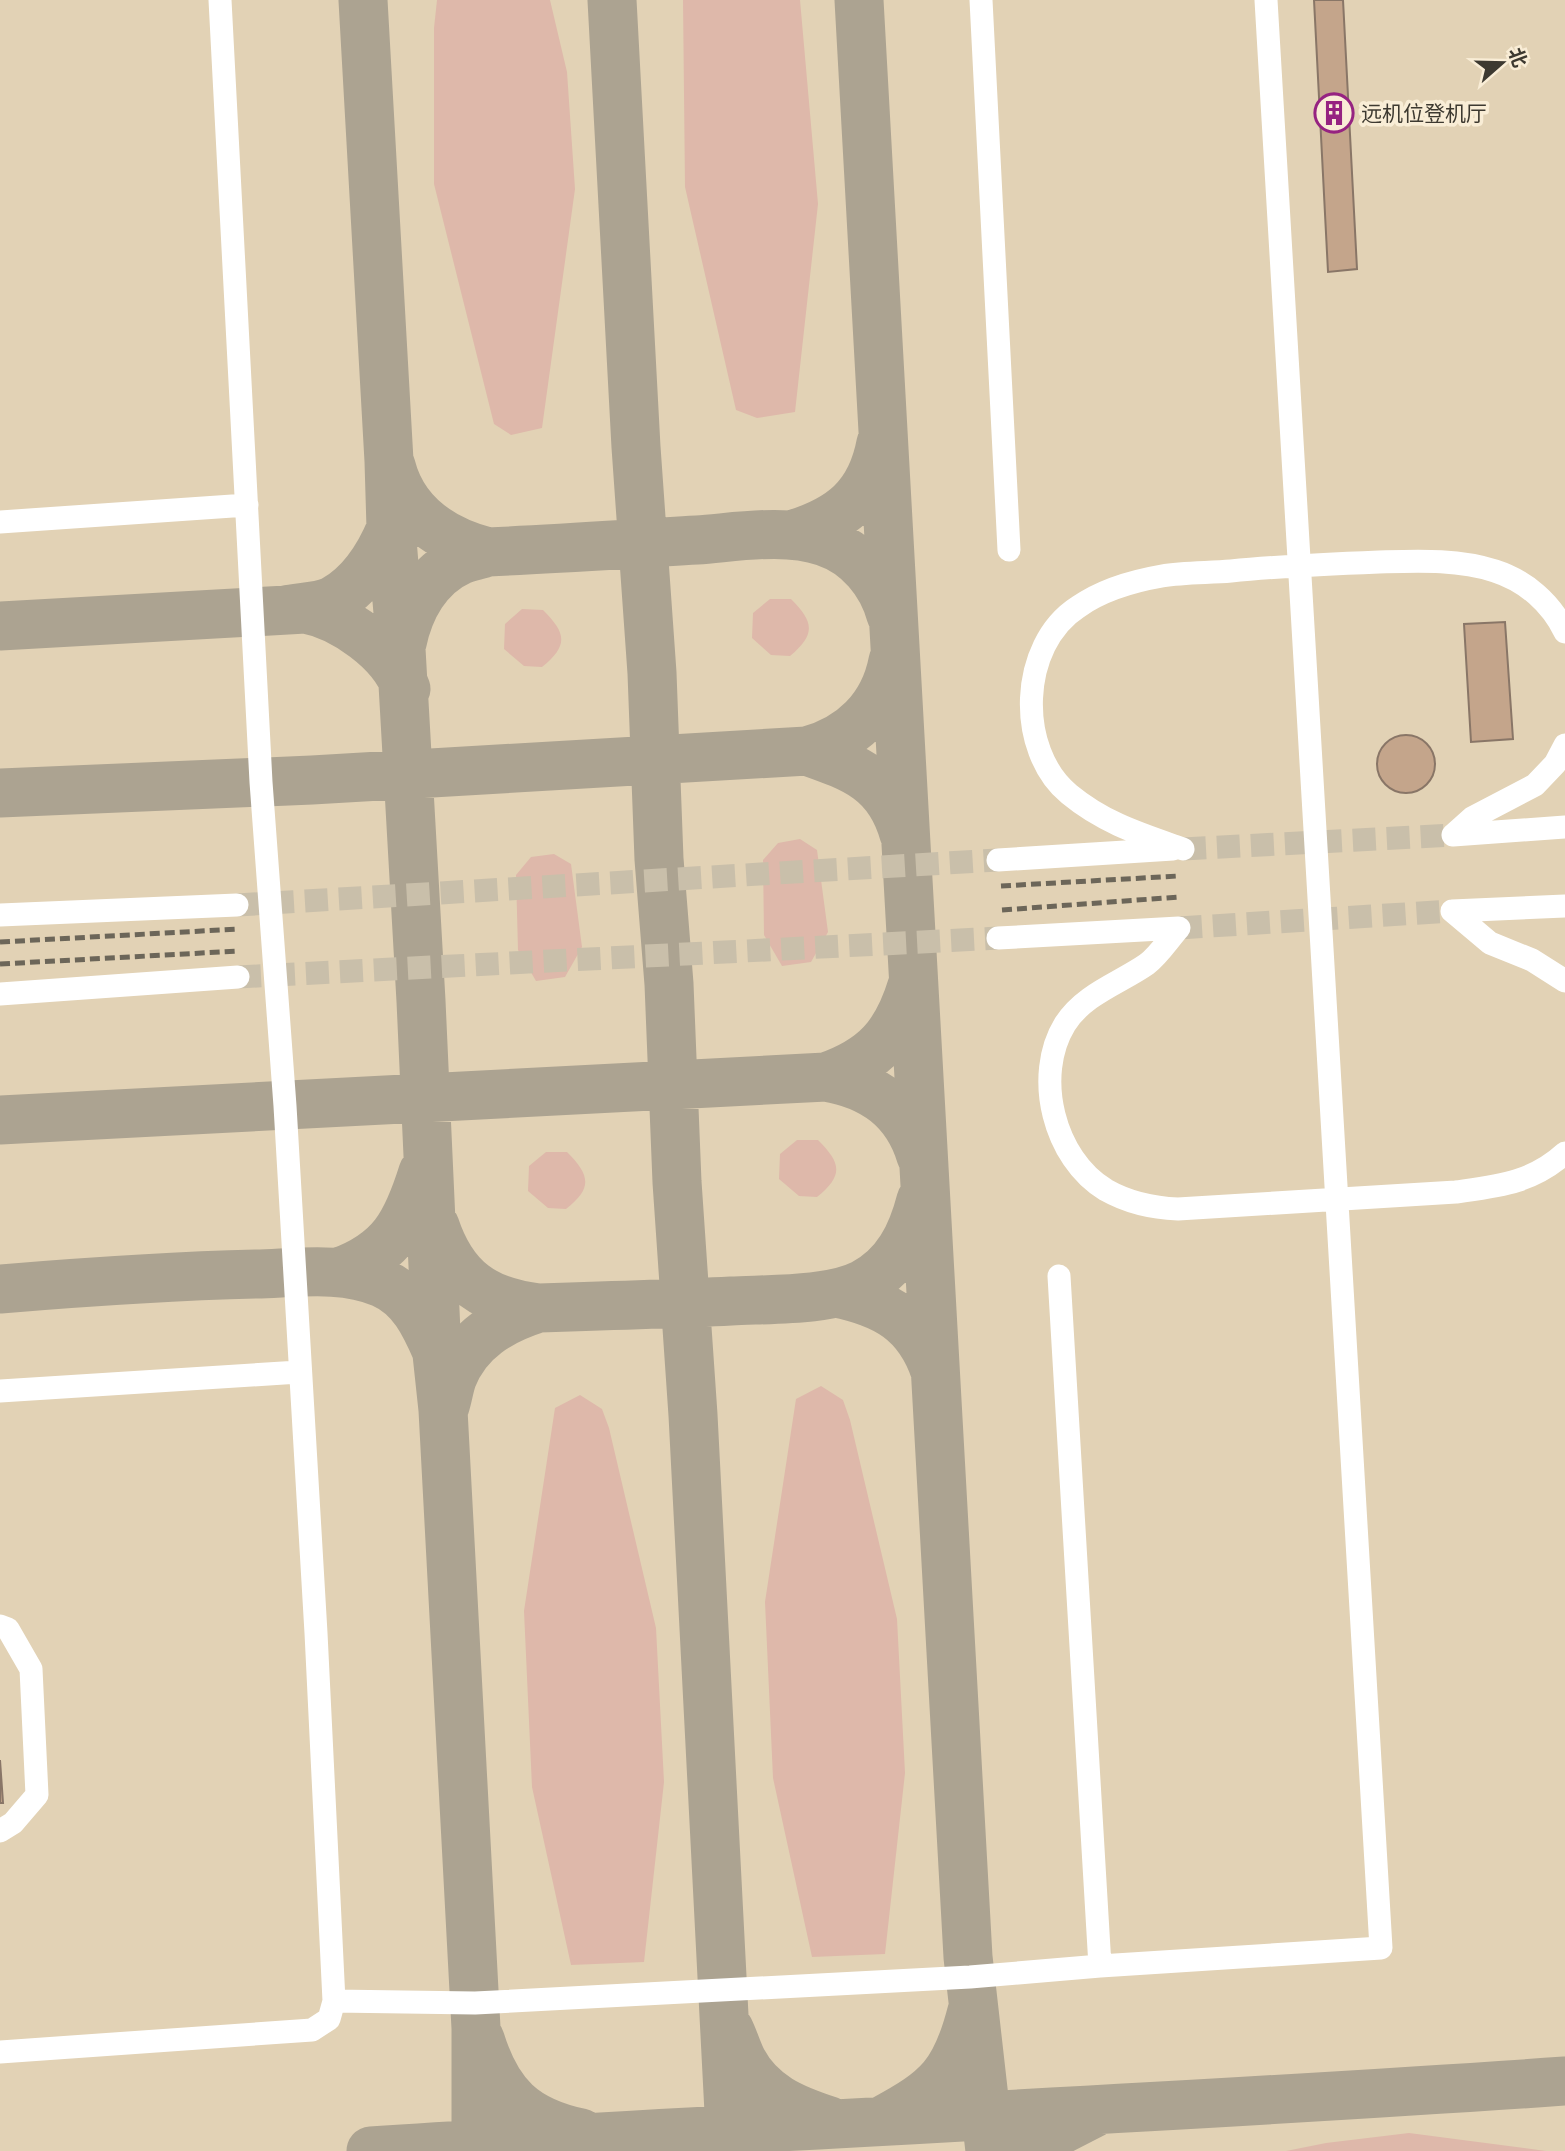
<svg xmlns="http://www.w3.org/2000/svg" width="1565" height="2151" font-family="'Golos Text','Noto Sans SC',sans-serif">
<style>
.built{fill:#e2d2b5}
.green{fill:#deb8aa}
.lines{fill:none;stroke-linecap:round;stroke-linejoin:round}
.taxiway{stroke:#aca391;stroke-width:49}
.building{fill:#c4a58b;stroke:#897667;stroke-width:2}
.minor-tunnel{stroke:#c9bfaa;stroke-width:23;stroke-dasharray:23 11;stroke-linecap:butt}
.minor{stroke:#fff;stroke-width:23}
.rail{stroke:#6c6659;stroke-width:5;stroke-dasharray:10 5;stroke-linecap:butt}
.labels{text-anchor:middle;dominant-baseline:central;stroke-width:7;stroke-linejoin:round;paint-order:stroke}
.poi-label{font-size:21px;fill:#3d3930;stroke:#f9edd6;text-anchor:start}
</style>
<rect width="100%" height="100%" fill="#ece0c9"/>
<!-- built -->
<path class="built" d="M0,0H1565V2151H0Z"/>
<!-- green -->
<path class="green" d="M437,0H550L567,72L575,189L542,428L511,435L494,424L434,184V28Z
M683,0H800L818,204L795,412L757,418L736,410L685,187Z
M770,599H791C814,622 816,634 790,656L771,655L752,638L753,613Z
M522,609L543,610C566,633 569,645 542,667L524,666L504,649L505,624Z
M800,839L817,850L828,932L811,962L782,966L764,935L763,860L778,843Z
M554,854L571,864L582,947L565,977L536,981L518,950L516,875L531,857Z
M797,1140H818C841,1163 844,1175 817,1197L799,1196L779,1179L780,1154Z
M546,1152H567C590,1175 593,1188 566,1209L548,1208L528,1191L529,1166Z
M821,1386L843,1400L850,1420L897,1619L905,1773L885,1954L812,1957L773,1778L765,1602L796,1399Z
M580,1395L602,1409L609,1428L656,1628L664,1782L644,1962L571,1965L532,1787L524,1611L555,1408Z
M1409,2133L1546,2151H1286L1326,2143Z"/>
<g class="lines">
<!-- taxiway -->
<path class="taxiway" d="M363,0L389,461L391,528L401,649L421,1001L437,1354L443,1410L476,2028V2151
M612,0L636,447L652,673L659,859L669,984L677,1182L693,1415L731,2151
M859,0L968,1957L990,2151
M391,466C403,514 442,540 488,552
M791,535C841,520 871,497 881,443
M286,610C300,607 322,607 334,600C362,584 379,557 391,528
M0,626L305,609C343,616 393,651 406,689
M402,643C409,609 427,575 461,560C470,557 479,555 488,552C558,549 627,544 697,540C738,537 786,528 825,542C858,553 882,582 891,615
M807,751C855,768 889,780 904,834
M0,793L312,780L807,751C852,739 884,708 893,661
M826,1077C875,1060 897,1035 912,986
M0,1120L826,1077C873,1085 907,1109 921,1156
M435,1226C453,1280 485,1302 539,1308C603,1306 667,1304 731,1301C768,1299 830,1301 863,1284C897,1266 912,1235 921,1200
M339,1272C392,1253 407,1223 423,1172
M0,1289C85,1282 170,1276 256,1274C297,1273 343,1266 382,1283C412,1296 425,1324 437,1352
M836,1293C885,1303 918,1321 935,1371
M445,1406C448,1397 449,1388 452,1379C467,1339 501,1320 539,1308
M729,2029C734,2039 737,2050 742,2060C761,2096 793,2109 830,2121
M480,2039C497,2095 524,2121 581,2133
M883,2120C939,2090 956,2074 972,2011
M371,2151C769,2125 1167,2109 1565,2081
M1032,2151L1049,2136L1094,2113"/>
</g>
<!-- building -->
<path class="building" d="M1314,0H1343L1357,269L1328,272Z
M1505,622L1513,739L1471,742L1464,624Z
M1377 764a29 29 0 1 1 58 0a29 29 0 1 1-58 0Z
M0,1760L3,1803H0Z"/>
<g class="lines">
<!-- minor-tunnel -->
<path class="minor-tunnel" d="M1183,849L1453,835
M237,905L998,860
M1179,928L1452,911
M238,977L998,938"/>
<!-- minor -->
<path class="minor" d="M981,0L1009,550
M0,522L247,505
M1453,835L1472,818L1535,785L1555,764L1565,745
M1453,835L1565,827
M1183,849C1140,834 1104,823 1069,794C1016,750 1019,645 1078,607C1102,590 1133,581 1162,576C1184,572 1208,573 1231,571C1280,566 1329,564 1379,562C1417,561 1458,559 1495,571C1526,581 1551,603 1565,632
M998,860L1173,849
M1452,911L1490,943L1532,960L1565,981
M1452,911L1565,906
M0,915L237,905
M1179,928C1169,939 1159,955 1147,964C1120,983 1084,994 1065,1024C1033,1076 1054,1159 1106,1190C1129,1203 1152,1208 1178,1209L1456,1192C1498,1186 1532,1183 1565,1153
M998,938L1179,928
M0,994L238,977
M1059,1276L1100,1966
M0,1391L299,1372
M0,1626L8,1629L31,1669L37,1795L13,1823L0,1831
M334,2001L475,2003L970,1977L1100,1966L1381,1948L1266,0
M0,2052L312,2030L329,2019L334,2001L316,1633L285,1106L261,782L220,0"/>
<!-- rail -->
<path class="rail" d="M1001,886L1178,876
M1002,910L1179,897
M0,942L239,929
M0,964L239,951"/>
</g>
<!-- icons -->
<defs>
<g id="building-ring" transform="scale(2.0125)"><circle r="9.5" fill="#f9edd6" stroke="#962381" stroke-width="1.5"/><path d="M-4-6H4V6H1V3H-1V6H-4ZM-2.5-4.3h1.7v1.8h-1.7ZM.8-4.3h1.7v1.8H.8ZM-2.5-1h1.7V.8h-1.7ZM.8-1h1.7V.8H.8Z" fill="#962381"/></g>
</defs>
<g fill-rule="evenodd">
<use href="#building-ring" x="1334" y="113"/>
</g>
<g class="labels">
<!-- poi labels -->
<g class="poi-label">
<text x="1361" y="113">远机位登机厅</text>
</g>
</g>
<!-- north arrow -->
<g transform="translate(1502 63) rotate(70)" stroke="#f9edd6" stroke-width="5" paint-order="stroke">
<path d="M0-5L12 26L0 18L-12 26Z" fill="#3d3930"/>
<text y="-10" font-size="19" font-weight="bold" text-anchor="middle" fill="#3d3930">北</text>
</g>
</svg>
